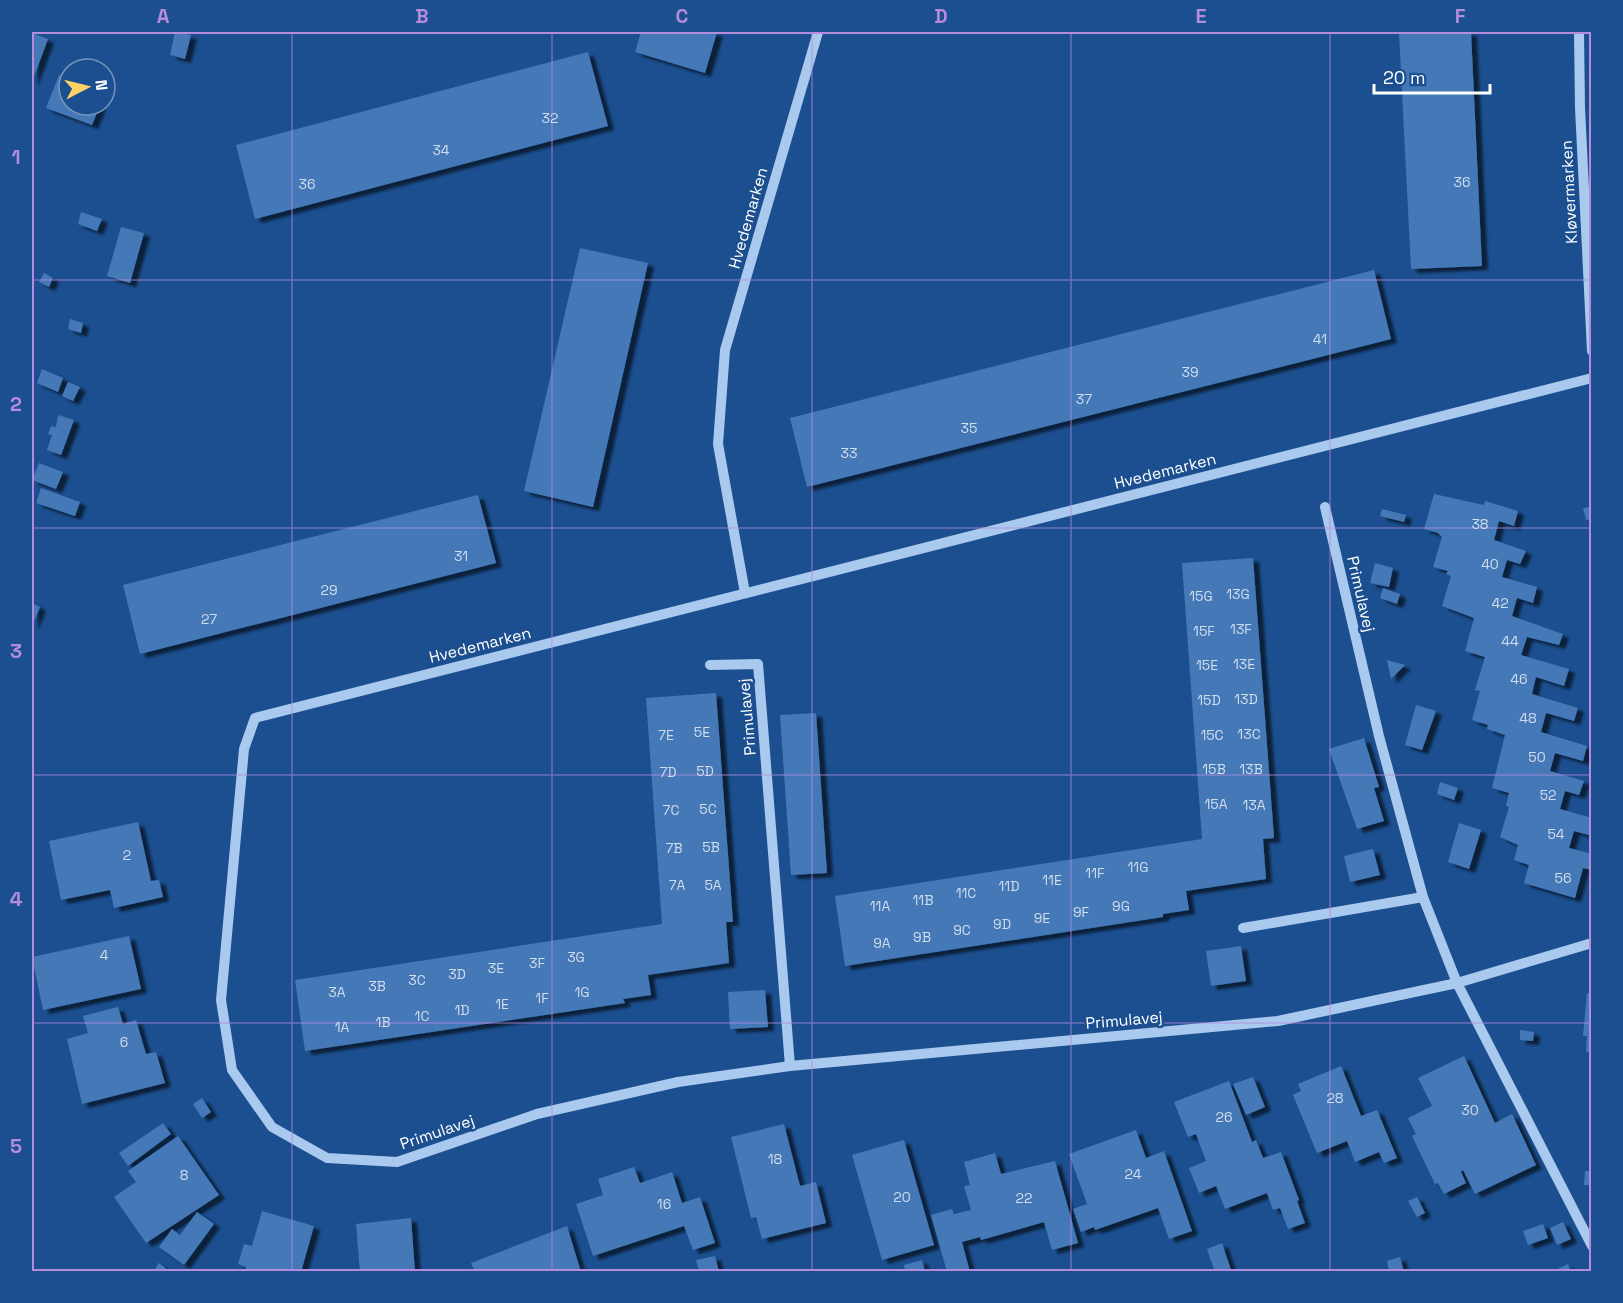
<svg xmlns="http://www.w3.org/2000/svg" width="1623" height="1303" font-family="'Space Grotesk',sans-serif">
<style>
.building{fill:#4478b7;filter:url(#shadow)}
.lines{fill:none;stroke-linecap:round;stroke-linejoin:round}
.minor{stroke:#a9c9ee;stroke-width:10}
.grid{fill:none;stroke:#b68bdc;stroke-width:1.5;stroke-opacity:0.55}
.labels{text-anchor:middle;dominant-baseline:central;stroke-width:5;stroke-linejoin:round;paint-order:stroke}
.number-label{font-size:14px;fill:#d0dded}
.street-label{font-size:16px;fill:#fff;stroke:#1b4f8f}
.neatline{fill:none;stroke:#b68bdc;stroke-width:2}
.grid-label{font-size:20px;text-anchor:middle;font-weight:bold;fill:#b68bdc}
</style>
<defs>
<filter id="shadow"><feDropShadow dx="6" dy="4" stdDeviation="1.5" flood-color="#0009"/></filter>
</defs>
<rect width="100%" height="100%" fill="#1b4f8f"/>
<!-- building -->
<path class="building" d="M175,32L191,35L185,59L170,55Z
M641,32H717L705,73L635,52Z
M1399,32H1471L1482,266L1411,269Z
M32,33L48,39L32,82Z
M588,52L608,126L255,219L236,145Z
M59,75L69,78V105H100L92,125L46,108Z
M81,212L102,219L97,231L78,224Z
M121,227L144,233L130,283L107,276Z
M580,248L648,263L593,507L524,491Z
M1374,270L1391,339L807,487L790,418Z
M44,273L53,278L49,287L39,282Z
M70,319L83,323L81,333L68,329Z
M42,369L63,378L58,392L37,383Z
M68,382L80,387L73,401L62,396Z
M58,415L74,420L61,455L47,450L52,435L48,434L51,426L56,427Z
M39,463L63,472L56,489L32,480Z
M41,488L80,502L75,516L36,503Z
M1434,494L1484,505L1485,501L1518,511L1514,526L1499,521L1494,540L1526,551L1520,564L1507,560L1502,577L1537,587L1533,603L1517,598L1512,616L1563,634L1559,645L1527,637L1521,655L1569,669L1564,686L1536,677L1532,694L1578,708L1574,721L1546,713L1541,732L1587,746L1583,761L1555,753L1550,771L1584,781L1579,795L1565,791L1560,809L1592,818V836L1574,831L1569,848L1592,854V870L1583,868L1575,898L1524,883L1529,865L1514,860L1518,845L1500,837L1509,807L1506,806L1509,793L1492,788L1505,735L1487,729L1488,725L1472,720L1480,691L1475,690L1485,657L1465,651L1474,618L1442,606L1451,576L1446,574L1448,571L1433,567L1442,537L1438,533L1424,529Z
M478,495L496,563L140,654L123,585Z
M1590,507L1592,519L1586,520L1583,508Z
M1382,509L1406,515L1404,522L1380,516Z
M1253,558L1274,838L1263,839L1266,879L1186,891L1189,910L1163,914V917L845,966L835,896L1202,839L1182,563Z
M1375,563L1393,568L1389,587L1370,583Z
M1383,588L1400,594L1397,604L1380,598Z
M32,603L40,607L32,626Z
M1387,660L1405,665L1391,679Z
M716,693L733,922H726L729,963L648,975L651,995L623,999L625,1003L305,1051L295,980L662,924L646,698Z
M1416,705L1436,711L1422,750L1405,745Z
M816,713L827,873L791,875L780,715Z
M1364,738L1379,787L1374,788L1384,821L1357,829L1329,749Z
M1440,782L1458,788L1454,800L1437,794Z
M138,822L151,881L159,880L163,897L114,908L110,890L61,900L49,841Z
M1459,823L1481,830L1469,869L1448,862Z
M1373,849L1380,875L1350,882L1344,856Z
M129,936L141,989L43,1010L32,957Z
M1241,946L1246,981L1211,986L1206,951Z
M765,990L768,1027L730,1029L728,992Z
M1587,993L1592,994V1052H1586L1587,1036H1583Z
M118,1007L123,1024L136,1020L146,1054L156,1052L165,1083L82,1104L67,1039L88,1033L83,1016Z
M1520,1030L1534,1032L1533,1041L1520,1040Z
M1464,1056L1495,1123L1512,1114L1536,1165L1475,1194L1463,1170L1461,1172L1466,1183L1444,1194L1438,1183L1435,1184L1412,1136L1416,1134L1408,1118L1432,1106L1418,1078Z
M1341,1066L1361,1116L1377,1110L1397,1158L1384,1163L1379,1152L1355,1162L1347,1141L1317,1153L1293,1095L1301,1091L1298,1084Z
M1253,1077L1265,1107L1246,1115L1233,1084Z
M1229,1081L1252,1142L1256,1140L1263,1158L1281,1152L1299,1200L1297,1201L1305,1223L1288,1229L1280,1208L1273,1210L1267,1193L1225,1209L1216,1186L1199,1193L1189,1168L1206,1161L1196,1134L1188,1137L1174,1102Z
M202,1098L211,1112L202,1118L193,1104Z
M163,1123L171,1134L128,1166L119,1153Z
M784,1124L800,1186L816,1182L826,1223L762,1239L756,1217L751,1218L731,1137Z
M1136,1130L1146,1158L1164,1151L1192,1231L1169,1239L1158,1208L1095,1230L1094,1227L1081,1232L1073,1209L1087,1204L1069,1154Z
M178,1136L219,1195L146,1243L114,1197L136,1182L128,1171Z
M904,1140L934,1245L882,1260L852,1155Z
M995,1153L1001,1174L1055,1161L1078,1243L1052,1250L1044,1222L981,1240L980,1237L962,1242L970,1272H947L931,1215L952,1209L954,1214L971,1210L964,1186L970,1185L964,1162Z
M634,1167L640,1183L672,1172L682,1203L700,1197L715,1243L693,1250L684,1226L593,1256L576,1204L603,1195L598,1179Z
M1585,1171H1592V1185H1584Z
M1417,1197L1425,1213L1417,1217L1408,1201Z
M262,1211L314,1226L301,1272H245L246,1267L238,1264L244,1244L252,1246Z
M197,1212L214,1224L184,1265L159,1247L172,1229L180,1235Z
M411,1218L415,1272H360L356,1224Z
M1563,1222L1571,1239L1557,1245L1550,1228Z
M1543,1224L1548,1238L1528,1245L1523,1231Z
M567,1226L581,1272H475L471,1263Z
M1222,1243L1231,1270L1215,1272L1207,1249Z
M715,1256L719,1272H699L696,1260Z
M1400,1257L1404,1272H1389L1387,1261Z
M922,1260L925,1272H905L904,1265Z
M159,1263L170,1272H153Z
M1568,1264L1571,1272H1551Z"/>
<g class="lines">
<!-- minor -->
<path class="minor" d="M1579,32L1580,108L1592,351
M1592,378L255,718L244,749L221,1000L232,1070L272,1127L327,1158L397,1162L537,1114L678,1082L790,1066L1278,1021L1457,983L1592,943
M1325,507L1379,736L1423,897L1457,983L1592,1246
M745,593L718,444L725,350L818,32
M710,665L758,664L790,1066
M1243,928L1423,897"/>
</g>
<!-- grid -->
<path class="grid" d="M292,32V1272M552,32V1272M812,32V1272M1071,32V1272M1330,32V1272M32,280H1592M32,528H1592M32,775H1592M32,1023H1592"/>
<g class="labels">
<!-- number labels -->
<g class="number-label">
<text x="550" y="118">32</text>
<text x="441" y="150">34</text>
<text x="1462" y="182">36</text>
<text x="307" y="184">36</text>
<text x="1320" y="339">41</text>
<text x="1190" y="372">39</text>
<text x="1084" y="399">37</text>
<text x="969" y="428">35</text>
<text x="849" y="453">33</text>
<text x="1480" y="524">38</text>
<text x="461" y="556">31</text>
<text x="1490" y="564">40</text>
<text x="329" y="590">29</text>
<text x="1238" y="594">13G</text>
<text x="1201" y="596">15G</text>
<text x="1500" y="603">42</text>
<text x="209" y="619">27</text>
<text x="1241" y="629">13F</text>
<text x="1204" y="631">15F</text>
<text x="1510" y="641">44</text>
<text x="1244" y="664">13E</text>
<text x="1207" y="665">15E</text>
<text x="1519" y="679">46</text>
<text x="1246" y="699">13D</text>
<text x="1209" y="700">15D</text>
<text x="1528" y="718">48</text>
<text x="702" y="732">5E</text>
<text x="1249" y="734">13C</text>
<text x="666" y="735">7E</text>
<text x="1212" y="735">15C</text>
<text x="1537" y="757">50</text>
<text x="1214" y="769">15B</text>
<text x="1251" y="769">13B</text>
<text x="705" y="771">5D</text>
<text x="668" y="772">7D</text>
<text x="1548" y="795">52</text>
<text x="1216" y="804">15A</text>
<text x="1254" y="805">13A</text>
<text x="708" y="809">5C</text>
<text x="671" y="810">7C</text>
<text x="1556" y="834">54</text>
<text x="711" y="847">5B</text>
<text x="674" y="848">7B</text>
<text x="127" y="855">2</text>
<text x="1138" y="867">11G</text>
<text x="1095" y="873">11F</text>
<text x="1563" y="878">56</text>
<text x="1052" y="880">11E</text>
<text x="677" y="885">7A</text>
<text x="713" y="885">5A</text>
<text x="1009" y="886">11D</text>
<text x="966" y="893">11C</text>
<text x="923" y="900">11B</text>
<text x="880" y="906">11A</text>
<text x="1121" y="906">9G</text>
<text x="1081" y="912">9F</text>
<text x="1042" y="918">9E</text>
<text x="1002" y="924">9D</text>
<text x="962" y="930">9C</text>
<text x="922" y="937">9B</text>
<text x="882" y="943">9A</text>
<text x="104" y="955">4</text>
<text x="576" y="957">3G</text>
<text x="537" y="963">3F</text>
<text x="496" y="968">3E</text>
<text x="457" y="974">3D</text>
<text x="417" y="980">3C</text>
<text x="377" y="986">3B</text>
<text x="337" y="992">3A</text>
<text x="582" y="992">1G</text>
<text x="542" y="998">1F</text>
<text x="502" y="1004">1E</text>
<text x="462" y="1010">1D</text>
<text x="422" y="1016">1C</text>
<text x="383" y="1022">1B</text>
<text x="342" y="1027">1A</text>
<text x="124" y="1042">6</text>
<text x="1335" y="1098">28</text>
<text x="1470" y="1110">30</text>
<text x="1224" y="1117">26</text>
<text x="775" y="1159">18</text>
<text x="1133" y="1174">24</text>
<text x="184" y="1175">8</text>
<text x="902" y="1197">20</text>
<text x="1024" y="1198">22</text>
<text x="664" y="1204">16</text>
</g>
<!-- street labels -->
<g class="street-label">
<text transform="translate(1569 192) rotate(-93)">Kløvermarken</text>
<text transform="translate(748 218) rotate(-74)">Hvedemarken</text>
<text transform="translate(1165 471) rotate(-14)">Hvedemarken</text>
<text transform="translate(1361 594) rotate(77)">Primulavej</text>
<text transform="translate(480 645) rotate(-14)">Hvedemarken</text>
<text transform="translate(747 717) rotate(-95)">Primulavej</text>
<text transform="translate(1124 1020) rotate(-5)">Primulavej</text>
<text transform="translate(437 1132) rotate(-19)">Primulavej</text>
</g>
</g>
<!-- border -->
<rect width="1623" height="1303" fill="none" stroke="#1b4f8f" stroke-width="66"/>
<!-- north arrow -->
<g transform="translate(87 87) rotate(83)"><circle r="28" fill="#1b4f8f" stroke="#7695bc" stroke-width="1.5"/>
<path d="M0-4.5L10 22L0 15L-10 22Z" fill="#ffd166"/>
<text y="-9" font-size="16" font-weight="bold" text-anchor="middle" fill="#ffffff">N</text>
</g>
<!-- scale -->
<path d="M1374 84v9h116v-9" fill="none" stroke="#ffffff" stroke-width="3"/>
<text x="1383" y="84" font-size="18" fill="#ffffff" stroke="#1b4f8f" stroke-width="4.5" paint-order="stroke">20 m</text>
<rect x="33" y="33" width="1557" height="1237" class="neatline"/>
<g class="grid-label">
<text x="163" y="23">A</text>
<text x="422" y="23">B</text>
<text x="682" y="23">C</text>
<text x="941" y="23">D</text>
<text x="1201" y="23">E</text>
<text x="1460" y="23">F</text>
<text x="16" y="164">1</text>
<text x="16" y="411">2</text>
<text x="16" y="658">3</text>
<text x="16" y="906">4</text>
<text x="16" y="1153">5</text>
</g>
</svg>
